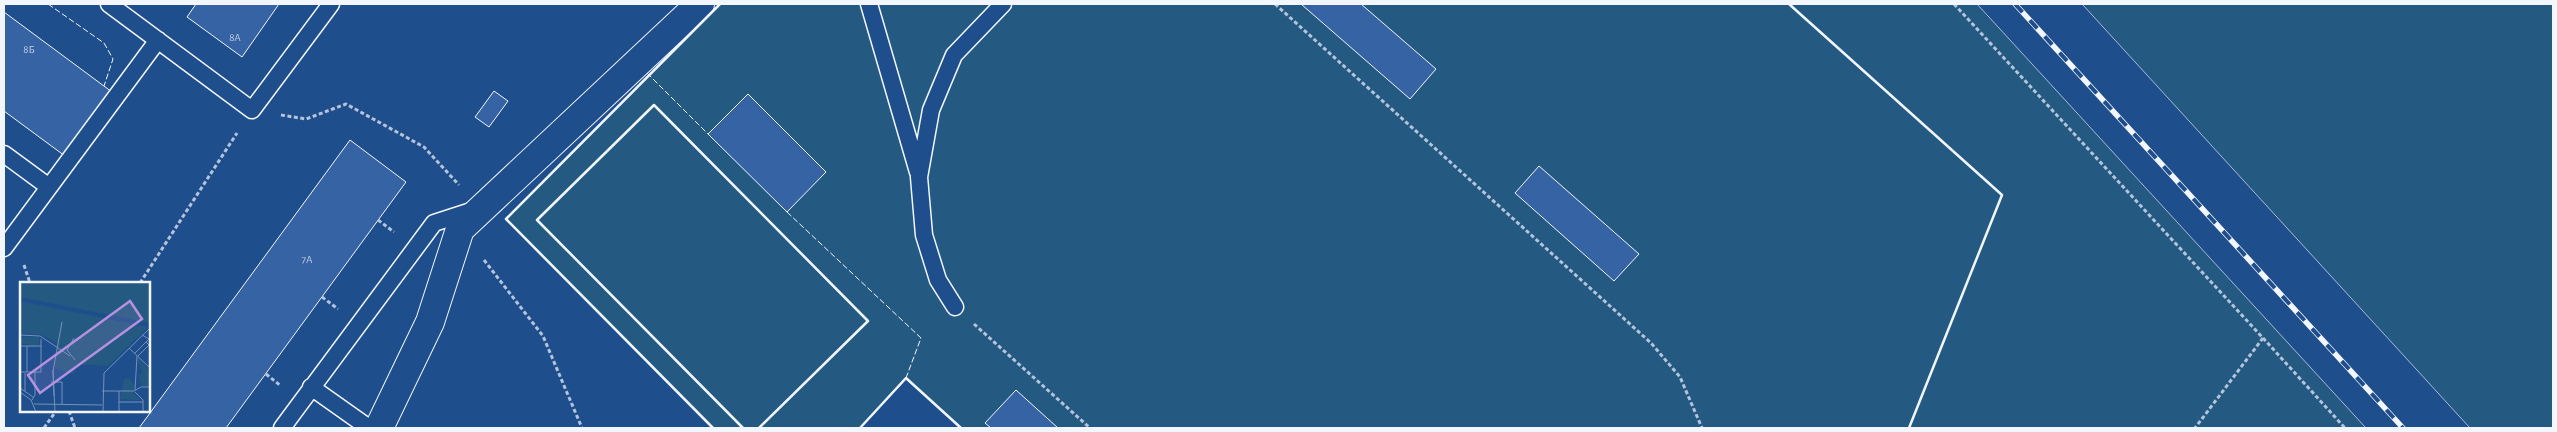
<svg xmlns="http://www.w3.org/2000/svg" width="2557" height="432" font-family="'Alegreya Sans',sans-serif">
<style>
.green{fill:#245a82;stroke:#a8bbd7}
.building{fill:#3563a3;stroke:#f2f6ff}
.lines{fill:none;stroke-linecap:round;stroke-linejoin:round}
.service-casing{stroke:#f2f6ff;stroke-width:19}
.minor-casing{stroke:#f2f6ff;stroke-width:30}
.path{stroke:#b3c4dc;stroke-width:3;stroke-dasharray:4 2.5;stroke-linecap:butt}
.service{stroke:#1f4e8c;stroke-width:16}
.minor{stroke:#1f4e8c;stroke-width:28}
.rail-casing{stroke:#f2f6ff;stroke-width:5.5}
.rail{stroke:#1f4e8c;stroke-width:4;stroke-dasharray:11;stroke-linecap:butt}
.fence{stroke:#f2f6ff;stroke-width:1;stroke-dasharray:6 2.5;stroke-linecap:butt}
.wall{stroke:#f2f6ff;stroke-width:2.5}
.labels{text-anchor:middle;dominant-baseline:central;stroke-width:4;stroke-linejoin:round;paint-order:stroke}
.number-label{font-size:11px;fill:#c3d1e8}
.inset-road{fill:none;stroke:#7391ba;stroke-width:1}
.view{fill:#b691df;fill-opacity:0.15;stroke:#b691df;stroke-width:2.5}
.inset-edge{fill:none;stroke:#f2f6ff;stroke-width:2.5}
</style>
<rect width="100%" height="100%" fill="#1f4e8c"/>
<!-- green -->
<path class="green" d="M720,4H1977L2366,428H961L906,379L860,428H713L506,219Z
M2082,4H2553V428H2470Z"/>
<!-- building -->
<path class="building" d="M196,4H279L242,57L187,17Z
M1301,4H1361L1436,69L1410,99Z
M4,12L112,92L65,156L4,111Z
M494,91L508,101L489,127L475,117Z
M748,94L826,172L787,212L708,134Z
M350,140L406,182L226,428H139Z
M1539,166L1639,254L1614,281L1515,193Z
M1016,390L1058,428H991L985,423Z"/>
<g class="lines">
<!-- service casing -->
<g class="service-casing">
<path id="service" d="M109,4L252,110L331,4
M869,4L918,172
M4,154L49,187
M4,248L158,40
M955,307L938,280L924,235L919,177L931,110L954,55L1003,4
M311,387L369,428
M282,428L434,223L474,210"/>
</g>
<!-- minor casing -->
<g class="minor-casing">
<path id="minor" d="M379,428L430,322L460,229L700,4"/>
</g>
<!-- path -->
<path class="path" d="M1275,4L1651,343L1680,377L1702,428
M1954,4L2263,338L2195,428
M281,115L306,119L346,104L424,147L459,185
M378,220L394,232
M484,260L543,336L582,428
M24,265L30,283
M140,283L237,133
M322,297L338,309
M974,324L1090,428
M2263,338L2345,428
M266,374L281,386
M69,411L75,428
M44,428L56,411"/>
<!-- service -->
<use href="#service" class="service"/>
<!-- minor -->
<use href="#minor" class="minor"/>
<!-- rail casing -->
<g class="rail-casing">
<path id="rail" d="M2015,4L2403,428"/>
</g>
<!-- rail -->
<use href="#rail" class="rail"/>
<!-- fence -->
<path class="fence" d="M48,4L104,43L113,59L104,86
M647,73L708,134
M787,212L921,338L906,378"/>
<!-- wall -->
<path class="wall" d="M1789,4L2002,195L1909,428
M713,428L506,219L720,4
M743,428L537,220L654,105L868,321L759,428
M860,428L906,378L961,428"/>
</g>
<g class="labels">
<!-- number labels -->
<g class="number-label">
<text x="235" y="37">8А</text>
<text x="29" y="49">8Б</text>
<text x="307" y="259">7А</text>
</g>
</g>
<!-- overview -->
<g transform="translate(20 282)">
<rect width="130" height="130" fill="#1f4e8c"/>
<path d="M0,0H130V41L0,15ZM0,19L128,45L88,84L55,82L54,91L34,87L37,61L20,52H2ZM0,55H19V63L8,65V62H0ZM119,76L130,90V104H121L119,94L122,89L117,77ZM108,96L115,103L113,111L120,118L100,117L104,97Z" fill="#245a82"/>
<path class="inset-road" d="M0,53L20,54L50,74M122,53L129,57L126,60L130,64M54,56L47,68L55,78M0,64H21M109,66L130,86M115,71L126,60M118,74L129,63M33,88L34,114M0,90H21V57M7,90V64M5,91V109M31,100H42V122M0,106L13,115M115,108L117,74M82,109H114L121,105H130M0,110L11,118L16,130M115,110L123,118V130M12,118L15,113V90M99,120H123M14,122L82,123M35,130L33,89L42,40M83,130L84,91L130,46M99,130V109"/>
<path class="view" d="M110,19L122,37L20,111L8,93Z"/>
<rect width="130" height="130" class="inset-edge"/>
</g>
<!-- border -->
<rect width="2557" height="432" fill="none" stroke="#f2f6ff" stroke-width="10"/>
</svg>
